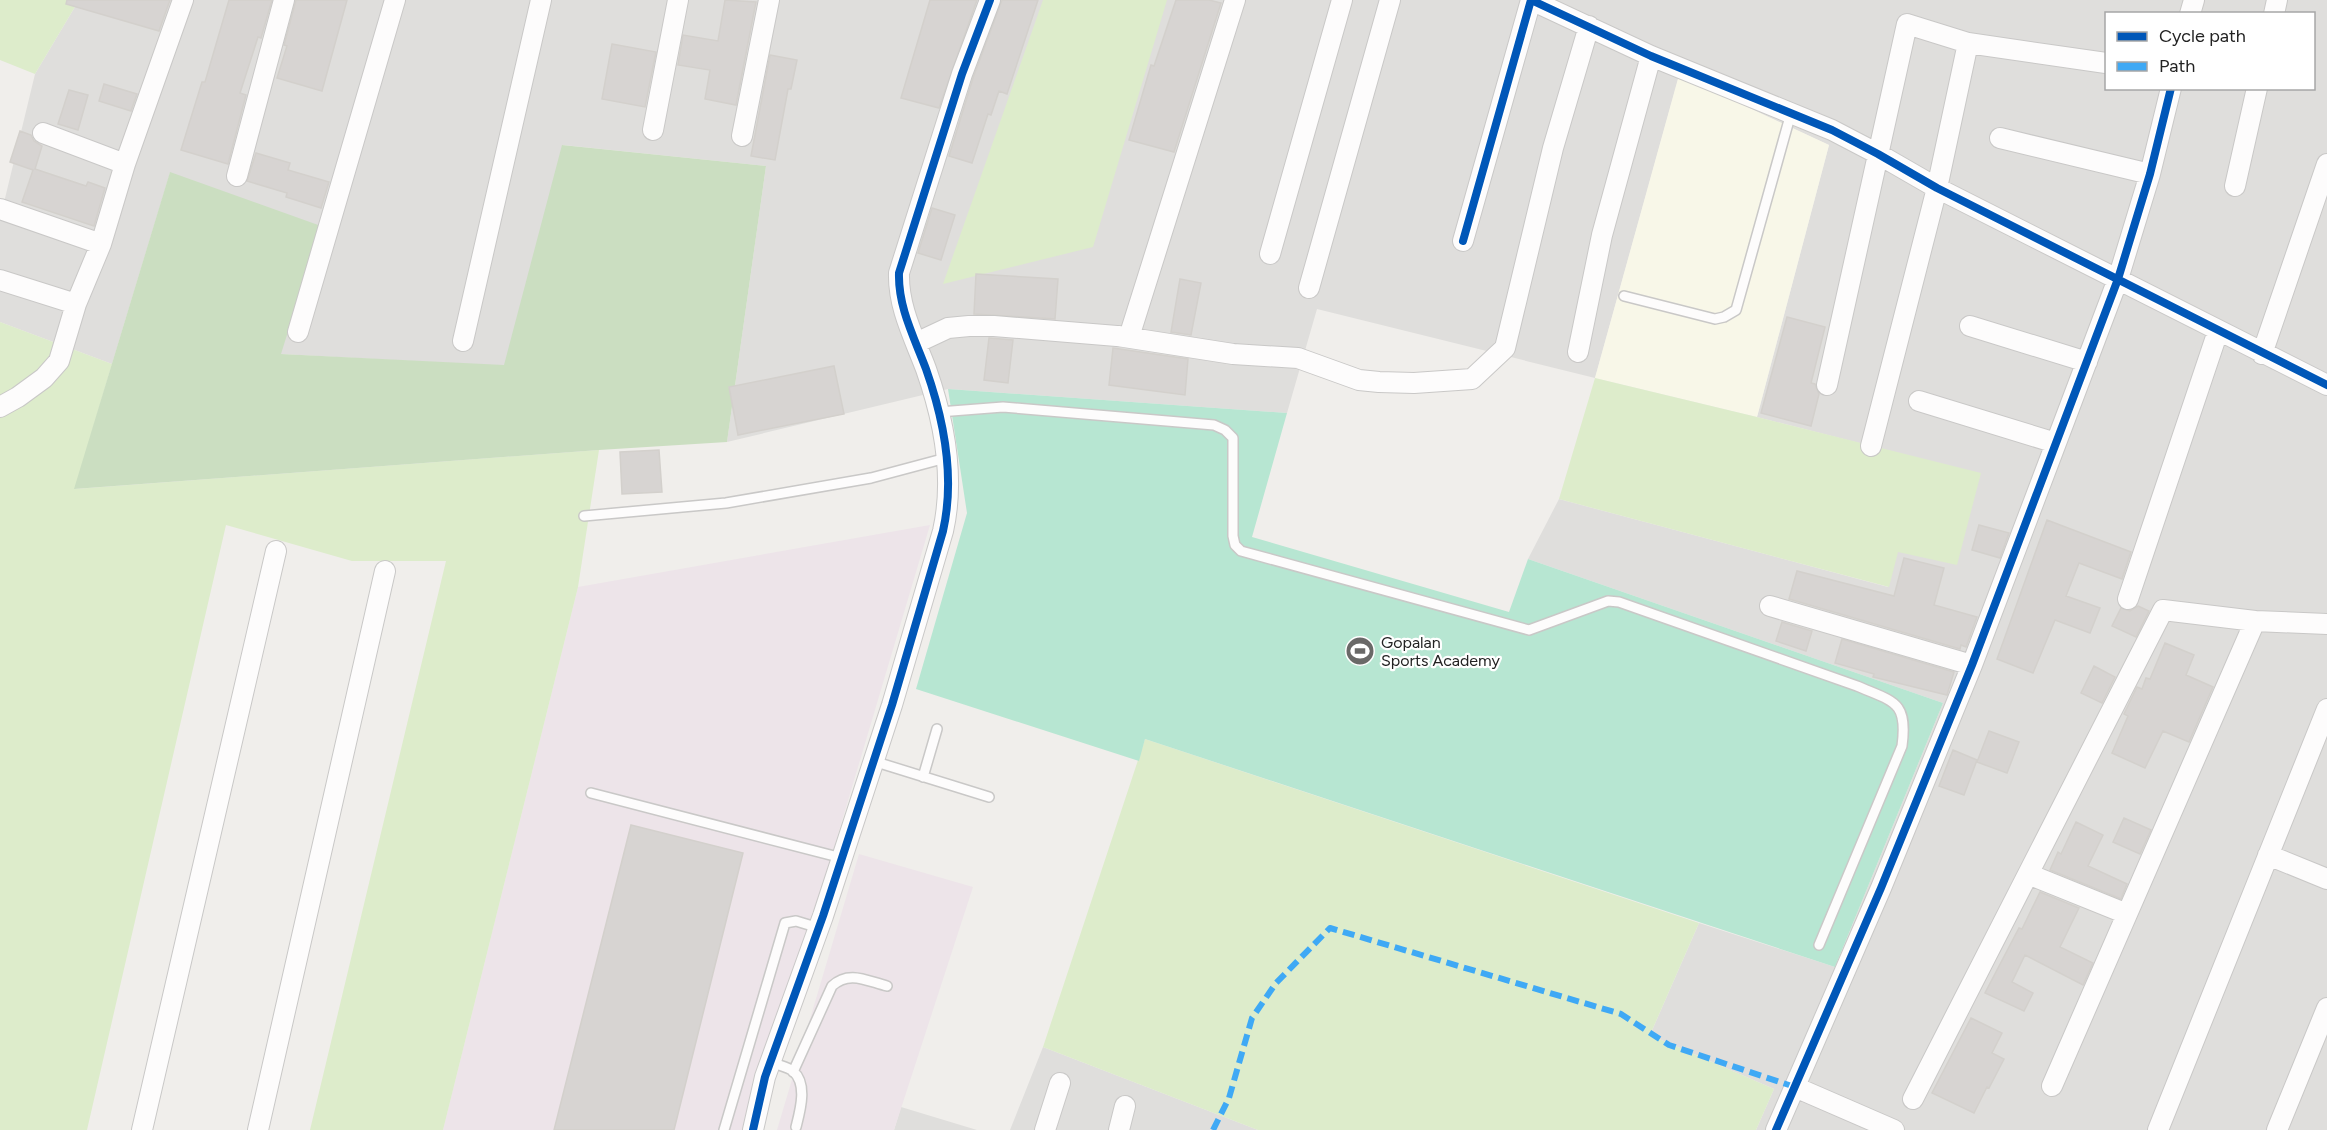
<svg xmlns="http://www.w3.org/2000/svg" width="2327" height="1130" font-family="Figtree,sans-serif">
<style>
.residential{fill:#dfdedc;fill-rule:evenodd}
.industrial{fill:#ede4e9}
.education{fill:#f8f7e8}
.grass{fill:#ddeccb}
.forest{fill:#cbdec1}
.pitch{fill:#b7e6d2}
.building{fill:#d7d4d2;stroke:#d3d0cc;stroke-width:1.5}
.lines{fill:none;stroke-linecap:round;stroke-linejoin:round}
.lane-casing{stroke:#c9c8c7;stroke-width:12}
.street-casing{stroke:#c9c8c7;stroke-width:22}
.lane{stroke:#fdfcfc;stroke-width:9}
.street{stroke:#fdfcfc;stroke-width:20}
.quiet{stroke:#3fa9f5;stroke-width:6;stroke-dasharray:12 6;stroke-linecap:butt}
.cycleway-casing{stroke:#fff;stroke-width:11}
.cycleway{stroke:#0057b8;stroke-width:8}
.labels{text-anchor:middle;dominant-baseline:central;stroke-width:4.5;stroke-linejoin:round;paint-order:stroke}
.poi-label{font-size:16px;fill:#222;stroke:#fff;text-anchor:start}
</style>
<rect width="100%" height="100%" fill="#f0eeeb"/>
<!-- residential -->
<path class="residential" d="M79,0H2327V1130H1756L1774,1089L1650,1035L1699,923L1835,967L1943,703L1528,559L1559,499L1888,587L1897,552L1980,474L1757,417L1829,145L1679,76L1595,378L1317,309L1287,413L948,389L727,442L766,166L563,145L505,366L281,354L170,173L112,364L0,322V219L35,74ZM2106,14H2314V88H2106Z
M1043,1047L1258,1130H1010Z
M901,1107L977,1130H894Z"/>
<!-- industrial -->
<path class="industrial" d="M930,525L750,1130H443L578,587Z
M859,854L973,887L894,1130H777Z"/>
<!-- education -->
<path class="education" d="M1679,75L1829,145L1757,417L1595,378Z"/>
<!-- grass -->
<path class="grass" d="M0,0H79L35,74L0,60Z
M1043,0H1167L1093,247L943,284Z
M0,322L112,364L75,489L599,450L578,587L443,1130H310L446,561H352L226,525L87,1130H0Z
M1595,378L1757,417L1981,473L1957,565L1898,552L1889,587L1559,499Z
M1145,739L1699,923L1650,1035L1774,1089L1756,1130H1258L1043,1047Z"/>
<!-- forest -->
<path class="forest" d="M562,145L766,166L727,442L599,450L74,489L170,172L321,226L281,354L504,365Z"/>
<!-- pitch -->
<path class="pitch" d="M948,389L1287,413L1252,537L1509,612L1528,559L1943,703L1835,967L1145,739L1139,761L916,689L967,513Z"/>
<!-- building -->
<path class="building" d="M67,0H170L159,31L66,4Z
M229,0H272L261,38L258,37L240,93L246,95L228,164L181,150L202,82H205Z
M296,0H347L322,91L277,78L287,46L284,45Z
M725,0L756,2L736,105L705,99L710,70L678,65L683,35L718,41Z
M930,0H977L939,108L901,98Z
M1002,0H1038L1007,94L999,91L991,115L988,114L972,163L949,156L973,78Z
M1176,0H1209L1221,3L1174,152L1129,140L1151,65L1154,66Z
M612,44L656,52L645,107L602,99Z
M770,55L797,60L791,89H788L775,160L751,156Z
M104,84L137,94L131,111L99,101Z
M69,90L88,95L78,130L58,124Z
M20,131L31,135L34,141L42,146L35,169L86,186L88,182L105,188L94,226L22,202L33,170L10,162Z
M256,153L290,163L288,170L329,182L321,208L286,197L287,193L247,181Z
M932,208L955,215L941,260L918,253Z
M976,274L1058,279L1055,319L974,314Z
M1180,279L1201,283L1191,335L1171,332Z
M1787,317L1825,327L1811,383L1815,384L1819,394L1811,426L1761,413Z
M989,338L1013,340L1008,383L984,380Z
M1113,348L1188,359L1185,395L1109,385Z
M834,366L844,414L738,435L729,387Z
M659,450L662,492L622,494L620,452Z
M2047,520L2131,552L2122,579L2079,563L2066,596L2100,608L2090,633L2055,620L2033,673L1997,659Z
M1979,525L2009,533L2000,558L1972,550Z
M1904,558L1944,568L1934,605L1977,617L1966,647L1961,645L1960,649L1789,599L1797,571L1894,596Z
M2138,606L2149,611L2136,637L2112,626L2121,608L2130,611Z
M1782,622L1812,631L1806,651L1776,641Z
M1842,639L1954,672L1947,695L1873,677L1874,674L1835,663Z
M2165,643L2194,655L2186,675L2213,687L2189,742L2163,731L2145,768L2112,753L2128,716L2124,714L2137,687L2142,689L2146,678L2150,679Z
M2094,666L2115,677L2102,703L2081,693Z
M1989,731L2019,742L2007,773L1977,762Z
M1953,750L1977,760L1964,795L1939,786Z
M2124,818L2151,830L2140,854L2113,842Z
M2076,822L2103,835L2088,866L2127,884L2121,899L2050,870L2058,852L2061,854Z
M631,825L743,853L674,1130H554Z
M2040,892L2079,908L2060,947L2093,963L2083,985L2025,955L2012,982L2033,993L2024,1011L1985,993L2019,928L2022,929Z
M1971,1018L2002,1033L1992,1053L2004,1059L1989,1088L1987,1087L1974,1113L1932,1093Z"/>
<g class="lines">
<!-- lane casing -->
<g class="lane-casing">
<path id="lane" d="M1624,296L1715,319L1724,317L1736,310L1791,113
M939,412L1003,407L1214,425L1225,430L1233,438V536L1235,545L1241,551L1529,630L1608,601L1619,602L1857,686C1894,702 1908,701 1902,746L1819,945
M584,516L726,503L871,478L946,458
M873,761L989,797
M923,777L937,729
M591,793L842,858
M771,1062C777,1065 788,1067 793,1071C808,1084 800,1111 796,1127
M793,1072L832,986C849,970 867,981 887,986
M724,1130L785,923L796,921L819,928"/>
</g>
<!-- street casing -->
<g class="street-casing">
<path id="street" d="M2190,14L2194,0
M2274,14L2277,0
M653,130L678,0
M43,133L125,164
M742,136L769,0
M2000,138L2150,174
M237,176L284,0
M2235,186L2257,88
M0,209L101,244
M1463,241L1531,0L1651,56L1832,130L1878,154L1937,188L2327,385
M1270,254L1342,0
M0,280L76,304
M1309,288L1390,0
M1970,326L2087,362
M298,332L395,0
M1118,336L1233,354L1298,358L1359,380L1379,382L1414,383L1472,379L1505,348L1553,148L1589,26
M463,341L541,0
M916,343L948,328L969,326H994L1129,337L1235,0
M1578,352L1602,235L1651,56
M2262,354L2327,164
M1827,385L1907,24L1968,43L2106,63
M1919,401L2056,443
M0,407L18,397L44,378L59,361L76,304L101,244L125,164L183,0
M1871,446L1937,188L1968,43
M2128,599L2218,331
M1770,606L1972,665
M2268,855L2327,879
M2028,874L2127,914
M2052,1086L2255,621L2327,624
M1795,1087L1894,1130
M1913,1099L2163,610L2255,621
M142,1130L276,551
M258,1130L385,571
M753,1130L765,1077L823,916L892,705L943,531C955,478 944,420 926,369C914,337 898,307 899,273L962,74L990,0
M1045,1130L1060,1083
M1119,1130L1125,1106
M1776,1130L1881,888L1972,665L2056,443L2118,279L2150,174L2171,88
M2158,1130L2327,709
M2277,1130L2327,1008"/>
</g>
<!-- lane -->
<use href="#lane" class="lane"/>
<!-- street -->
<use href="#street" class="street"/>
<!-- quiet -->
<path class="quiet" d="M1213,1130L1229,1098L1252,1018L1276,983L1330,928L1621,1014L1669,1045L1795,1087"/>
<!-- cycleway casing -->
<g class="cycleway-casing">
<path id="cycleway" d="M1463,241L1531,0L1651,56L1832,130L1878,154L1937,188L2327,385
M753,1130L765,1077L823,916L892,705L943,531C955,478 944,420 926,369C914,337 898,307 899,273L962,74L990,0
M1776,1130L1881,888L1972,665L2056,443L2118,279L2150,174L2171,88"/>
</g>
<!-- cycleway -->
<use href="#cycleway" class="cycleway"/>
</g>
<!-- icons -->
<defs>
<g id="stadium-disc" transform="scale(1.5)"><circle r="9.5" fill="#6a6968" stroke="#fff"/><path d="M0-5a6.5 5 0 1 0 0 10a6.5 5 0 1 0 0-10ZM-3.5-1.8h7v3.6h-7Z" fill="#fff"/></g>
</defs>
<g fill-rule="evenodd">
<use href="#stadium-disc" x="1360" y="651"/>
</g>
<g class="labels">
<!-- poi labels -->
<g class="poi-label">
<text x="1381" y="642">Gopalan<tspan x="1381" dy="18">Sports Academy</tspan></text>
</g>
</g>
<!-- legend -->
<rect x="2105" y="12" width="210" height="78" fill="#ffffff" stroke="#a7a7a7" stroke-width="1.5"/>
<rect x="2117" y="32" width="30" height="9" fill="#0057b8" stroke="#a7a7a7" stroke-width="1.5"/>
<text x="2159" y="42" font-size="18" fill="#222222">Cycle path</text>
<rect x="2117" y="62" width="30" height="9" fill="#3fa9f5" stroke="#a7a7a7" stroke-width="1.5"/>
<text x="2159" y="72" font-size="18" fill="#222222">Path</text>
</svg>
